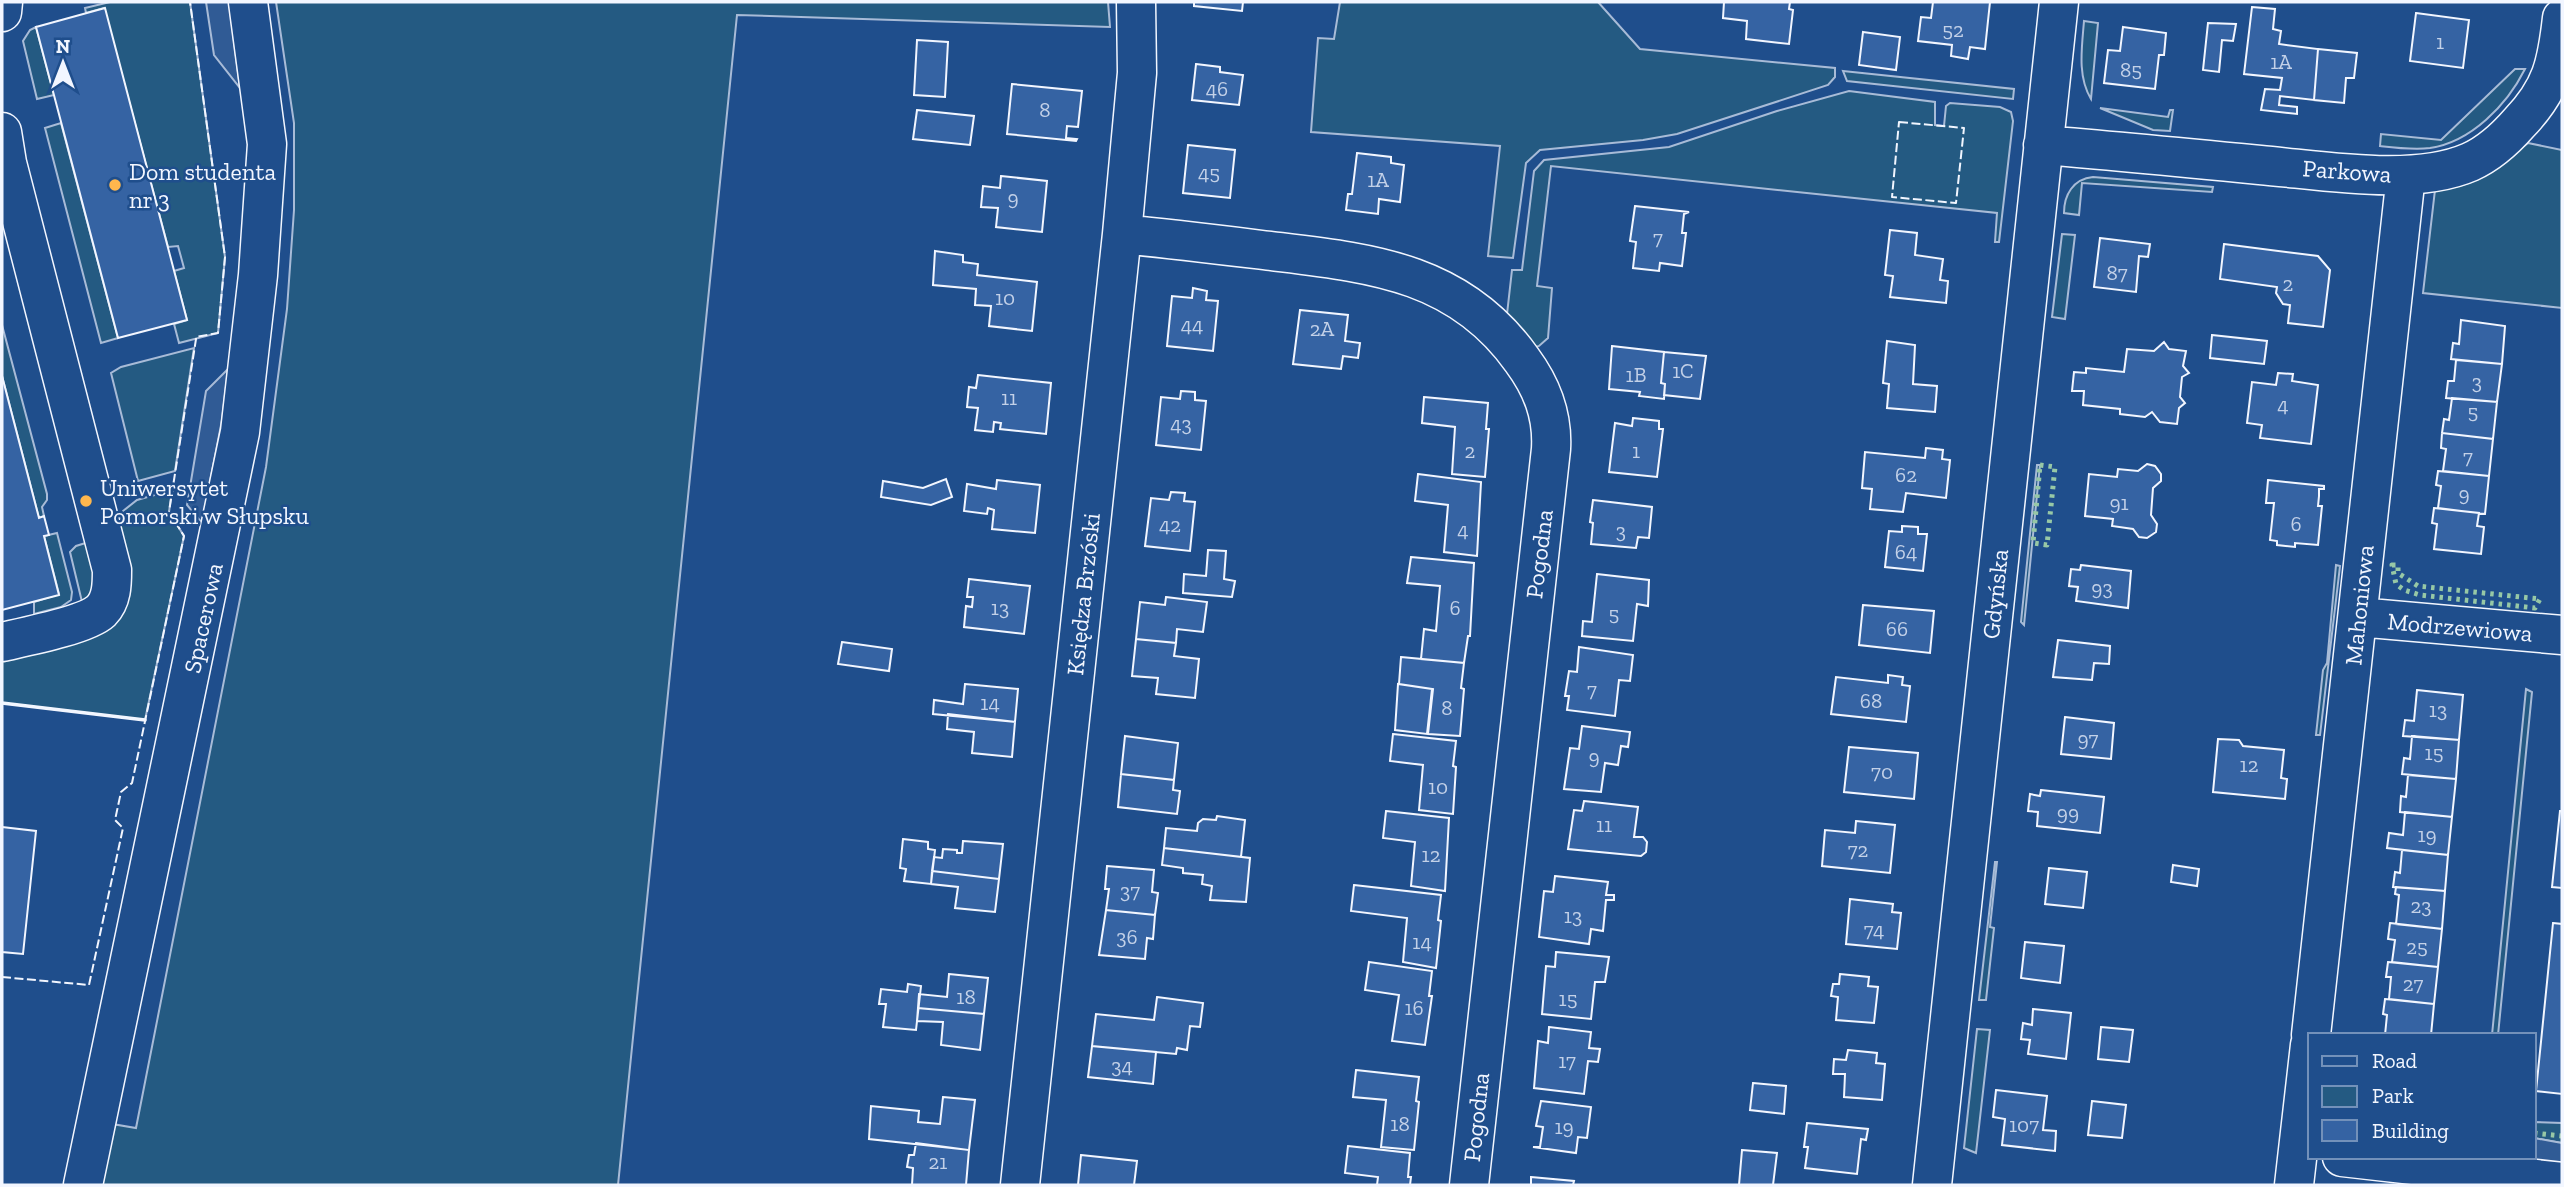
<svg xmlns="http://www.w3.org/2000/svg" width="2564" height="1187" font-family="'Zilla Slab',serif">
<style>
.green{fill:#245a82;stroke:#a8bbd7;stroke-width:2}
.parking{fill:#305b95;stroke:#a8bbd7;stroke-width:2}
.building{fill:#3563a3;stroke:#f2f6ff;stroke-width:2}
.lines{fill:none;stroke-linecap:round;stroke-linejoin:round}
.minor-casing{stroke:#f2f6ff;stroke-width:41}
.minor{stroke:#1f4e8c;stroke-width:38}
.hedge{stroke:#97c8a6;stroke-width:5;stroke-dasharray:3.5 5;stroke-linecap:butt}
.fence{stroke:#f2f6ff;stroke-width:2;stroke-dasharray:9 3.5;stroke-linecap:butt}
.wall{stroke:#f2f6ff;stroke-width:3.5}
.poi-dot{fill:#ffb74d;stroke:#1f4e8c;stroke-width:2.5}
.labels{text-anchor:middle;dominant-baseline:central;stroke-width:5;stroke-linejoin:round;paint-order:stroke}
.number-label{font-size:21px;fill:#c3d1e8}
.poi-label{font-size:24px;fill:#f2f6ff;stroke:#1f4e8c;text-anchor:start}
.street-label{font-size:24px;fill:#f2f6ff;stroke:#1f4e8c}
</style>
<rect width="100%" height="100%" fill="#1f4e8c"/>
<!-- green -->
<path class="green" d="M110,2H190L225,257L218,333L179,343L174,324L187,320L174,271L184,268L178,246L168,247L104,8L86,13L85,8Z
M276,2H1108L1110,27L737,15L618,1185H100L112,1124L136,1128L266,467L287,309L294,210V123Z
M1340,2H1598L1640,49L1835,68V77L1828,85L1677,134L1643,140L1540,150L1526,163L1513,258L1488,256L1500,146L1311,132L1318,38L1334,39Z
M2084,21L2098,23L2091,99C2077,76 2082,47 2084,21Z
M36,27L54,95L37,99L23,41L30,30Z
M2515,69H2525C2507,105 2471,142 2430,148C2413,150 2397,148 2380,146L2381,134L2441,140Z
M1843,71L2014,89L2013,99L1847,81Z
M1849,91L1935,102V125L1944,126L1946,106L1950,103L2000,107L2011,112L2013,121L1999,242H1995L1997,213L1551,166L1537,286L1552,288L1548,338L1539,346L1531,349L1506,323L1512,270H1522L1534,171L1544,160L1669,147L1777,111Z
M2100,108L2168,117L2170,110H2173L2170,131L2153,130Z
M61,123L118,338L101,343L45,128Z
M2528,143L2562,150V308L2423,293L2435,190C2481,186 2493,169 2528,143Z
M2093,177L2213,187L2212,192L2082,183L2079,215L2064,213C2064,195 2073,179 2093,177Z
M2062,234L2075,235L2065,319L2052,317Z
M2,325L47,494V500L42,507L44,516L39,518L2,376Z
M194,348L175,471L138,481L111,373L121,367Z
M2037,465H2040L2024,625L2021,622Z
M172,490L169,512L184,536L145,720L2,703V656L83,636L123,511L137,500Z
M57,533L72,592L71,600L61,607L34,614V602L59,594L44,536Z
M92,541L102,574L83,606L70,552L76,546Z
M2336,565L2340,566L2320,735H2316L2323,670L2327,663Z
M2526,689L2532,692L2498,1035H2492Z
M1995,862H1997L1990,927L1994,928L1986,1000H1979Z
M1977,1029L1990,1030L1976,1153L1964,1148Z
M2534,1122L2562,1123V1143L2534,1138Z"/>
<!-- parking -->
<path class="parking" d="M206,2H229L240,88L214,55Z
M228,369L222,420L202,523L187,505L206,391Z
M2534,1138L2562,1143V1170L2527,1161L2528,1157H2534Z"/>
<!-- building -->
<path class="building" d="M1194,2H1243L1242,11L1194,6Z
M1724,2H1790L1789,9L1793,10L1789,44L1746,39L1747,21L1723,18Z
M1933,2H1990L1985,49L1970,47L1968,59L1951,56L1952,45L1918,41L1921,17L1931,18Z
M2252,7L2275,9L2273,29L2281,31L2279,44L2318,49L2314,100L2280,96L2279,105L2297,107V114L2261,110L2265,89L2280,90L2282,78L2244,74Z
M105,8L187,320L118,338L36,27Z
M2416,13L2469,20L2463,68L2410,61Z
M2208,23L2236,24L2233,41L2222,40L2219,72L2203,70Z
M2123,27L2166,33L2164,55H2159L2155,89L2104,83L2108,50L2120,51Z
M1863,32L1900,37L1896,70L1859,65Z
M917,40L948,42L945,97L914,95Z
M2318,49L2357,53L2354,78H2346L2344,103L2314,100Z
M1196,64L1220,67V72L1243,75L1239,105L1192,100Z
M1012,84L1082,91L1078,127L1067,126L1066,138L1077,139L1076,141L1007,134Z
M917,110L974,116L970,145L913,139Z
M1188,145L1235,150L1230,198L1183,193Z
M1357,153L1391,157V163L1404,165L1400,202L1379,199L1378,214L1346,210L1348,194H1352Z
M1001,176L1047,181L1042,232L996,227L998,208L981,207L983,186L1000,188Z
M1635,206L1689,212L1684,214L1682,233H1686L1682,266L1660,263L1659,271L1633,268L1636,242L1630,241Z
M1890,230L1917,233L1915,255L1943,259L1940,280L1948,281L1946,303L1890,297L1893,276L1885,275Z
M2100,238L2150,244L2148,257L2139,256L2136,292L2094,287Z
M2224,244L2318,256L2330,270L2323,327L2288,323L2290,305L2283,304L2276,293L2277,287L2220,279Z
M935,251L963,255V262L978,264L977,275L1037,282L1032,331L989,326L991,306L975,305L976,289L933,285Z
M1193,288L1207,291L1206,300L1218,301L1213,351L1167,346L1172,296L1192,298Z
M1300,310L1348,315L1345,341L1360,343L1358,358L1343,356L1341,369L1293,364Z
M2461,320L2505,326L2502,364L2451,359L2453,343L2459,344Z
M2212,335L2267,341L2264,364L2210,358Z
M1887,341L1915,345L1913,384L1937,386L1935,412L1887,408L1889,384L1883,383Z
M2164,342L2169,349L2186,351L2183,366L2189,373L2182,377L2180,397L2185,403L2179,408L2177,424L2160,422L2152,412L2145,417L2120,414V409L2083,405L2084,391H2072L2074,372L2086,373V368L2124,372L2127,349L2154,351Z
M1612,346L1664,352L1661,383L1665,384L1664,399L1639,396L1640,392L1609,389Z
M1664,352L1706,356L1700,399L1664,395L1665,384L1661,383Z
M2456,360L2502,364L2497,402L2446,398L2448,381H2454Z
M2278,373L2293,374L2292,381L2318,385L2311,444L2260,438L2262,425L2247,423L2252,382L2276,385Z
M978,375L1051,383L1046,434L1000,429L1001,423L994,422L993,432L975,430L978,408L967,407L969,387L976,388Z
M2,376L39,518L44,516L49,535L44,536L59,595L2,610Z
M1181,391L1195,392V400L1206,401L1201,450L1156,445L1161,397L1180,399Z
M1424,397L1488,403L1486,429H1489L1485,477L1452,474L1455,427L1422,423Z
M2452,398L2497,402L2493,439L2442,433L2444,419L2449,420Z
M1633,418L1659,421V429H1663L1657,477L1609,472L1615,423L1632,426Z
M2442,433L2493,439L2489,476L2443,471L2446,449L2441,448Z
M1926,448L1943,450L1942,459L1950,460L1946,498L1906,493L1903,512L1870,509L1872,489L1862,488L1865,452L1925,458Z
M2147,464L2155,466L2161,474V481L2153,488L2151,515L2157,524L2156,532L2147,538L2139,537L2133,529L2112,526L2113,519L2085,516L2089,474L2117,477L2118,469L2138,471Z
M2438,471L2489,476L2485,514L2438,508L2441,486L2436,485Z
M1418,474L1481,482L1477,556L1444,552L1448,505L1415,501Z
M946,479L952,497L931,505L881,497L883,481L923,488Z
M997,480L1040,485L1035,533L992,529L994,510L988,508L987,514L964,511L967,484L996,489Z
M2268,480L2324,486V489H2319V496L2318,506H2322L2318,545L2295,543V547L2277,545V541L2270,540L2274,503H2266Z
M1171,492L1185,493L1184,501L1195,502L1190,551L1145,546L1151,498L1169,500Z
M1593,500L1652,507L1649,538L1638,537L1636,548L1591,544L1593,523L1590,522Z
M2434,508L2479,513L2477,526L2484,527L2481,554L2434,549L2437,524L2432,523Z
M1902,526L1918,527V534H1927L1923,571L1885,567L1889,531L1902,532Z
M1208,550L1226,551L1224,579L1235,581L1232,597L1183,593L1184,574L1206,576Z
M1411,557L1474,563L1470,636H1468L1464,663L1421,659L1424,629L1436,631L1440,586L1407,583Z
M2081,565L2131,571L2128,608L2076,601L2078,587L2069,586L2071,569L2080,570Z
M1597,574L1649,580L1648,606L1637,604L1633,641L1582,636L1583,621L1592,622Z
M969,579L1030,586L1024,634L964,627L966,606L972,607L973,597H967Z
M1166,597L1207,602L1203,632L1177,629L1176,643L1136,639L1140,602L1165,605Z
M1863,605L1934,611L1930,653L1859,645Z
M1136,639L1176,643L1174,656L1199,659L1195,698L1156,694L1158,678L1132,676Z
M2058,640L2110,646L2109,664L2094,663L2092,680L2053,677Z
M842,642L892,649L889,671L838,664Z
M1579,647L1633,655L1630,681L1619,680L1615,716L1567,710L1569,696H1565L1569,671L1577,672Z
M1401,657L1464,663L1461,688L1464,689L1460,736L1428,734L1433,689L1399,684Z
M1888,675L1903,677L1902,685L1910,686L1906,722L1831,714L1836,677L1888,683Z
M965,684L1018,689L1015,722L933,714L934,700L963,704Z
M1398,684L1432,689L1427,734L1395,730Z
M2417,690L2463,695L2459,740L2403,736L2405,720L2414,721Z
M948,714L1015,722L1012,757L972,753L974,732L947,729Z
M2065,717L2114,723L2111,759L2061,754Z
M1582,726L1630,732L1628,747L1621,746L1618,765L1605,763L1601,792L1564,789L1570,748L1579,749Z
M1393,734L1456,741L1453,766L1456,767L1453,814L1419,810L1423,765L1390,761Z
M1125,736L1178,743L1174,780L1121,774Z
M2412,736L2459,740L2456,779L2402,774L2404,758L2410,759Z
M2218,739L2239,740L2243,746L2284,750L2281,778L2287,779L2285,799L2213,792Z
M1849,747L1918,753L1914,799L1844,792Z
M1121,774L1174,780L1173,790L1180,791L1177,814L1118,807Z
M2408,775L2456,779L2452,817L2400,812L2401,796L2406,797Z
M2041,790L2104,797L2100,833L2037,826L2038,812L2028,811L2030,794L2040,796Z
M1584,801L1638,807L1634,837H1643L1647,842L1646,852L1641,856L1568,849L1574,810L1582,811Z
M1386,811L1449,818L1445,891L1411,886L1415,842L1383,838Z
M2560,811H2562V888L2552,887Z
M2405,812L2452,817L2448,855L2387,848L2389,833L2403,835Z
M1217,816L1245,820L1241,857L1164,848L1166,828L1197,831L1198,823L1203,819L1216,820Z
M1856,821L1895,825L1890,873L1822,866L1825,830L1855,833Z
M2,827L36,831L23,954L2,952Z
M903,839L928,842V849L935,850L931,884L904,881L906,869L900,868Z
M963,841L1003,844L999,879L932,871L934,857L942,858L943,849L957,850V853H962Z
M1164,848L1250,858L1246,902L1210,900L1212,886L1202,884L1203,875L1183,873V868L1162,865Z
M2402,850L2448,855L2445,891L2393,887L2395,872L2400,873Z
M2173,865L2199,869L2197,886L2171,882Z
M1107,866L1154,870L1152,892L1158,893L1155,915L1106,910L1109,889H1105Z
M2049,868L2087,872L2083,908L2045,904Z
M932,871L999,879L995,912L955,908L958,887L931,884Z
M1555,876L1608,882L1606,895H1614V900H1606L1603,931L1591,929L1589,944L1539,937L1544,891L1553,892Z
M1354,885L1441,895L1438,920L1441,921L1436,968L1403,962L1407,918L1351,911Z
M2396,887L2445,891L2442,929L2396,924L2399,895L2395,894Z
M1850,899L1893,904L1892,912L1901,913L1897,949L1846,944Z
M1106,910L1155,915L1153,939L1147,938L1145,959L1099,955Z
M2390,923L2442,929L2438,967L2392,962L2395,940L2388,939Z
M2553,923L2562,924V1094L2536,1091Z
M2025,942L2064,946L2060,983L2021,978Z
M1556,952L1609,957L1605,982H1595L1591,1019L1542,1014L1546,966L1555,967Z
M1369,962L1432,971L1429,996H1432L1425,1045L1392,1041L1399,995L1365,990Z
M2388,962L2438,967L2434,1004L2389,999L2391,977H2386Z
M949,974L988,978L984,1014L918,1008L919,994L947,997Z
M1840,974L1869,977L1868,986L1878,987L1874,1023L1836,1020L1838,997L1831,996L1833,984H1839Z
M908,984L921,986L916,1030L883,1027L886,1004H879L881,989L907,992Z
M1157,997L1203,1003L1200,1027L1190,1026L1187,1050L1177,1048L1176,1054L1092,1046L1096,1014L1154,1020Z
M2385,999L2434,1004L2431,1035H2385L2387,1015L2383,1014Z
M918,1008L984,1014L980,1050L941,1045L943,1022L917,1021Z
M2033,1009L2071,1013L2066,1059L2028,1054L2030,1040L2021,1039L2023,1023L2032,1025Z
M1549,1027L1591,1032L1589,1048L1600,1049L1598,1062L1588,1061L1584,1094L1534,1088L1538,1041L1548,1043Z
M2101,1027L2133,1030L2129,1062L2098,1059Z
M1092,1046L1156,1052L1153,1084L1088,1077Z
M1848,1050L1877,1053L1876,1063L1885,1064L1882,1100L1844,1097L1845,1074H1833L1834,1059L1846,1060Z
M1356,1070L1419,1077L1416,1101L1419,1102L1414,1150L1381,1147L1386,1100L1353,1097Z
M1753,1083L1786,1086L1784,1114L1750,1110Z
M1996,1090L2047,1096L2043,1130L2056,1131L2055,1151L2002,1145L2005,1119L1993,1117Z
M943,1097L975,1100L969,1150L869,1139L871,1106L919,1111L918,1122L940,1124Z
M1541,1101L1591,1107L1587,1138L1578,1137L1576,1153L1533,1147H1540L1543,1127L1536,1126Z
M2092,1101L2126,1105L2122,1138L2088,1135Z
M1807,1123L1868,1129L1866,1140L1861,1139L1857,1174L1805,1168L1808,1147H1804Z
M916,1143L969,1150L966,1185H912L913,1168L907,1167L909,1155H914Z
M1348,1146L1410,1153L1408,1177H1411L1410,1185H1377L1378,1177L1345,1173Z
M1742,1150L1777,1153L1773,1185H1739Z
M1081,1155L1137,1161L1134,1185H1078Z
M1531,1177L1574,1181L1573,1185H1531Z"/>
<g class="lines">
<!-- minor casing -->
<g class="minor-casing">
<path id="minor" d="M2,12L3,2
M2,132L7,163L112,570C112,584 112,600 101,611C86,625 24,637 2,642
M2043,145C2116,151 2188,158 2260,165C2321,170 2413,187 2470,162C2490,153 2505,139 2519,123C2552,89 2557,63 2562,18
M1122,234C1172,239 1221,245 1271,251C1370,263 1459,271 1522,360C1542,387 1553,415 1551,449L1469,1185
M2358,617L2562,635
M2311,1035L2406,175
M2342,1157L2562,1182
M83,1185L240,432L258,275L267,144L248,2
M1020,1185L1122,234L1137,73L1136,2
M1932,1185L2059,2
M2294,1185L2310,1045"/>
</g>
<!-- minor -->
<use href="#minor" class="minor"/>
<!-- hedge -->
<path class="hedge" d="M2040,465L2055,467L2047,545L2033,543Z
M2392,565H2398V573L2418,586L2540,599L2535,608L2420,595L2404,590L2396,584Z
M2534,1133L2562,1136"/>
<!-- fence -->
<path class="fence" d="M1899,122L1964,128L1956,203L1892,197Z
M2,977L89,985L123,828L115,820L121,792L132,783L184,536L169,512L196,339V337L218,333L225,257L190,2"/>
<!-- wall -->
<path class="wall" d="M2,703L145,720"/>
</g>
<!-- markers -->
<g class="poi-dot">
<circle cx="115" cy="185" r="7"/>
<circle cx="86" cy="501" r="7"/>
</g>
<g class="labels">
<!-- number labels -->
<g class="number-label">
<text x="1953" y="29">52</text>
<text x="2440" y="41">1</text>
<text x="2281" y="61">1A</text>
<text x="2131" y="69">85</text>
<text x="1217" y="88">46</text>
<text x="1045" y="109">8</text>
<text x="1209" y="172">45</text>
<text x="1378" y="179">1A</text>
<text x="1013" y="197">9</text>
<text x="1658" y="237">7</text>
<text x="2117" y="272">87</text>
<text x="2288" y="283">2</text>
<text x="1005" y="297">10</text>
<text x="1192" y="324">44</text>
<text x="1322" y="328">2A</text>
<text x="1683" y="370">1C</text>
<text x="1636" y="374">1B</text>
<text x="2477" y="381">3</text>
<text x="1009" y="397">11</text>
<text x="2283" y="404">4</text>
<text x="2473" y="411">5</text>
<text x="1181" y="423">43</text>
<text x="1470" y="450">2</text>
<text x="1636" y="450">1</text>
<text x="2468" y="456">7</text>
<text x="1906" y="474">62</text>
<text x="2464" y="493">9</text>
<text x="2119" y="502">91</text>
<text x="2296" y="523">6</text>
<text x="1170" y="524">42</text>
<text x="1463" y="529">4</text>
<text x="1621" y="530">3</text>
<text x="1906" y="551">64</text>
<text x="2102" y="587">93</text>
<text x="1000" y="607">13</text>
<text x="1455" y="607">6</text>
<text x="1614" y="613">5</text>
<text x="1897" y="628">66</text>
<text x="1592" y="689">7</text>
<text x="1871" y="700">68</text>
<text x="990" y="702">14</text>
<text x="1447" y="707">8</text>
<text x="2438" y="709">13</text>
<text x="2088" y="738">97</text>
<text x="2434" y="752">15</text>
<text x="1594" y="756">9</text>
<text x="2249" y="764">12</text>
<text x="1882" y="771">70</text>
<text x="1438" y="786">10</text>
<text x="2068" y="812">99</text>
<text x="1604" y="824">11</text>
<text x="2427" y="834">19</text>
<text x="1858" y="849">72</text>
<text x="1431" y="854">12</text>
<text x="1130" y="890">37</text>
<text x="2421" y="905">23</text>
<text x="1573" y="915">13</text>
<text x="1874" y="929">74</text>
<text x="1127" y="936">36</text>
<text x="1422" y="941">14</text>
<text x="2417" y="946">25</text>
<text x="2413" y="983">27</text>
<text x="966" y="996">18</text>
<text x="1568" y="998">15</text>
<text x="1414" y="1007">16</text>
<text x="1567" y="1060">17</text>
<text x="1122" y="1065">34</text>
<text x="1400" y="1123">18</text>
<text x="2024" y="1124">107</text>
<text x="1564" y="1126">19</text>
<text x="938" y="1161">21</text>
</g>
<!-- poi labels -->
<g class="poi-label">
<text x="129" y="171">Dom studenta<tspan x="129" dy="28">nr 3</tspan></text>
<text x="100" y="487">Uniwersytet<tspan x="100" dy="28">Pomorski w Słupsku</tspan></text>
</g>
<!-- street labels -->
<g class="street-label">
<text transform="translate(2347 171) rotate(4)">Parkowa</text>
<text transform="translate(1539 554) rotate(-83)">Pogodna</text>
<text transform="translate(1083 594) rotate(-84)">Księdza Brzóski</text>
<text transform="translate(1995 594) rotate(-84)">Gdyńska</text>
<text transform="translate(2359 605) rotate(-84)">Mahoniowa</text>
<text transform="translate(203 618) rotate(-78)">Spacerowa</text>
<text transform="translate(2460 627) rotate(5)">Modrzewiowa</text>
<text transform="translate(1476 1117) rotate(-84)">Pogodna</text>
</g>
</g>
<!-- border -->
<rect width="2564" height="1187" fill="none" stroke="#f2f6ff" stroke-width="7"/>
<!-- legend -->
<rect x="2308" y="1033" width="228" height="126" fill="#1f4e8c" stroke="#7391ba" stroke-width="2"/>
<rect x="2322" y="1056" width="35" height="10" fill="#1f4e8c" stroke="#7391ba" stroke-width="2"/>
<text x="2372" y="1068" font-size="21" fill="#f2f6ff">Road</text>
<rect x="2322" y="1086" width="35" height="21" fill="#245a82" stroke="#7391ba" stroke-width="2"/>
<text x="2372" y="1103" font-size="21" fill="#f2f6ff">Park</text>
<rect x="2322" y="1120" width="35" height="21" fill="#3563a3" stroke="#7391ba" stroke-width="2"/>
<text x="2372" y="1138" font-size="21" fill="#f2f6ff">Building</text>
<!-- north arrow -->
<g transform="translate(63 63)" stroke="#1f4e8c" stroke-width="5" paint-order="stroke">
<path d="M0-5L12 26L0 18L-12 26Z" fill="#f2f6ff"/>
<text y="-10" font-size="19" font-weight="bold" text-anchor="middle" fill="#f2f6ff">N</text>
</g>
</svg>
